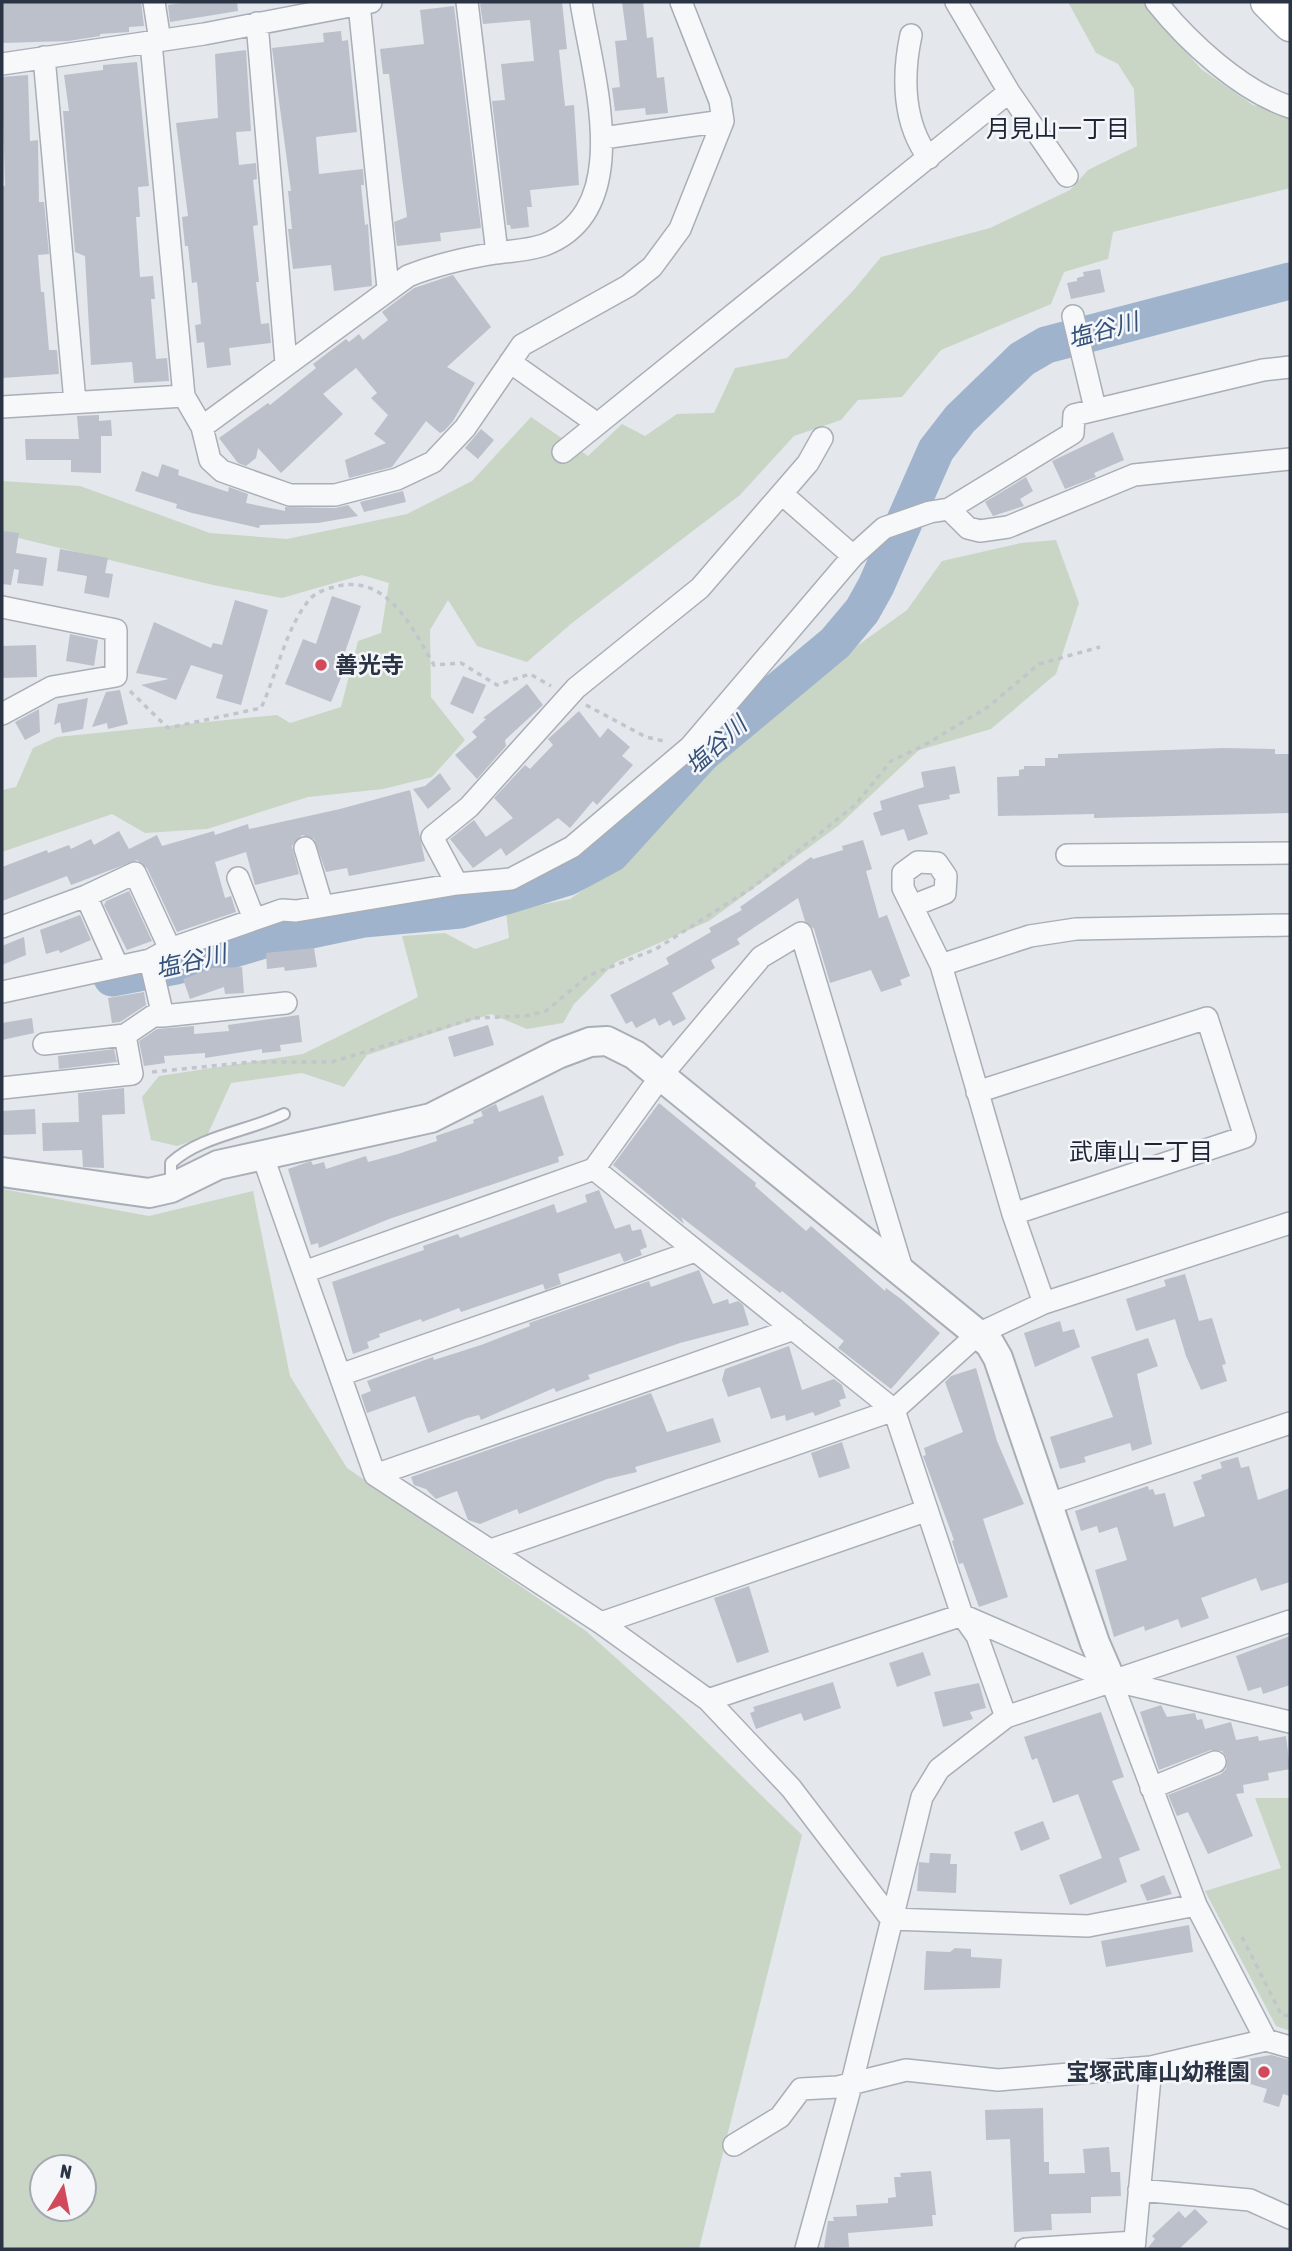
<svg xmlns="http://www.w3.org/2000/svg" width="1292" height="2251" font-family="'Asap Condensed','Noto Sans JP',sans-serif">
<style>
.green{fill:#c9d6c5;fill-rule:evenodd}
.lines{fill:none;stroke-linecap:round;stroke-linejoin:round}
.river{stroke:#9fb4cc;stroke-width:37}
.building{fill:#bbc0ca}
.service-casing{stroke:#a9aeb7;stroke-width:14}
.minor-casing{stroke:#a9aeb7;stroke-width:24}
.tertiary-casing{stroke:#a9aeb7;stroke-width:32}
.secondary-casing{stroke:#a9aeb7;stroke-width:35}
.path{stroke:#c2c5cb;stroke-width:3.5;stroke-dasharray:5 5;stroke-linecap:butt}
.service{stroke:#f7f8fa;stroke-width:10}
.minor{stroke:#f7f8fa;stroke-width:21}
.tertiary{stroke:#f7f8fa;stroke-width:28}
.secondary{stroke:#fff;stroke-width:32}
.poi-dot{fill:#d1495b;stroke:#f4f6f9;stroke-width:2.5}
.labels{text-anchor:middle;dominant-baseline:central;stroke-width:5;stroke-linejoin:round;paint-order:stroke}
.poi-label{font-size:23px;font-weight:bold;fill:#2b3445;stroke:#f4f6f9;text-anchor:start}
.neighbourhood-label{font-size:24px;fill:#1d2536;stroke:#f4f6f9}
.water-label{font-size:24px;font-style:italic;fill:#34527a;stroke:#f4f6f9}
</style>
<rect width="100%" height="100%" fill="#e4e7ec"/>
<!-- green -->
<path class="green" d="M1068,2H1142L1201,69L1253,105L1290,114V188L1113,232L1108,259L1064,272L1051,304L941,350L902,397L858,400L841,420L794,436L740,495L572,623L527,662L477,646L448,600L430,630L431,697L465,740L432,777L383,789L308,797L207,829L145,833L112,814L2,852V790L16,787L33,748L57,737L277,715L290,723L341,707L358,641L381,633L389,583L362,575L282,598L213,585L2,534V481L80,486L210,533L287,539L407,514L472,481L531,417L588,456L622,424L645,436L677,414L714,413L735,368L787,358L852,292L881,257L990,228L1070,190L1088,170L1137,146L1134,89L1118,64L1096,53Z
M1056,540L1079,603L1056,674L991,729L919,750L838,826L709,921L616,962L574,1004L563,1023L527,1029L491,1014L367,1055L344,1087L302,1073L231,1083L207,1136L177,1146L151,1140L142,1097L159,1076L303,1054L418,997L402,936L445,933L475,949L509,938L506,912L570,899L624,862L658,816L731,743L829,666L907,610L942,561L1021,543Z
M2,1189L149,1216L253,1191L290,1376L347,1468L586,1631L674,1710L802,1835L699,2249H2ZM42,2167H84V2209H42Z
M1255,1798H1290V2031L1276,2026L1205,1891L1281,1868Z"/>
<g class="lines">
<!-- river -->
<path class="river" d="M112,978L176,966L264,940L364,919L460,910L568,877L611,854L702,754L835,643L862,611L876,586L936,450L960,419L1022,359L1046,345L1290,281"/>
</g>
<!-- building -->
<path class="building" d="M2,2H141L144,26L129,27V32L100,34V36L68,41L2,43Z
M188,2H237L238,11L170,22L168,5Z
M487,2H562L567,49L559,50L565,106L574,105L579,185L530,190L532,207H527L529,227L511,229L510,225H507L492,101L505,100L501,64L534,61L530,20L483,24L480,4Z
M622,2H643L647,38L653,37L657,78L664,77L668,113L646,115L645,108L615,111L612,88L620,87L615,41L627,40Z
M454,6L481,228L440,233L441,241L397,246L394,222L407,217L389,74H383L380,49L424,44L420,10Z
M341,31L342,41L348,40L357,132L316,137L319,174L363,169L364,185H361L365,225L368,224L372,286L334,291L331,265L293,269L288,229H292L288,191H291L272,48L324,42L323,33Z
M246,50L251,131L236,132L239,165L256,163L257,179L253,180L258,225L253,226L259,282H256L261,324L269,323L271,343L229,348L231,365L207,368L204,342L197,343L195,325L201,324L197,282L192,283L188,246H185L182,217L188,216L176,123L218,118L215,54Z
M137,62L149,186L138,187L140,217H136L140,277L153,276L155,299H151L156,359L167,358L169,381L134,383L132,362L91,365L85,256L75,252L63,111H69L64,75L103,70V65Z
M28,75L30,141L38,140L39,202H44L49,254L38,255L41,292H44L49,350H57L59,374L2,378V186H5L2,77Z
M1100,269L1105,292L1071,299L1067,283L1077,281V278L1084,276L1083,272Z
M453,275L491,327L447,367L475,383L453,421L444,431L440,433L426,421L392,467L349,478L345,460L386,443L374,434L388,415L371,398L377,393L356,368L323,394L343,414L281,473L258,448L256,458L246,466L238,463L219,438L268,403L270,405L316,368L313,364L346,339L349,342L359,334L363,340L388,320L382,312L414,288Z
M99,415V421L111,420L112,436H101V473L71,472V460H26L25,439H79L77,416Z
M481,429L494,440L478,459L465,448Z
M1113,432L1124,460L1094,473L1096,477L1065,489L1052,461Z
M162,464L179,470L178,475L228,492L229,487L248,494L246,503L285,511V507L335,508L348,505L358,516L318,523L260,525L259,528L192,513L176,508L177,504L135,491L142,471L158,477Z
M1026,477L1033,491L1020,499L1024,506L993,516L985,502Z
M403,491L406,502L364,512L360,502Z
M2,531L19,533L16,553L47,558L43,586L17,583L19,570L14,569L11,585L2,584Z
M60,549L108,558L105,573L113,574L109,598L84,593L87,576L57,571Z
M332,596L361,606L344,655L349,658L331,702L285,684L303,639L316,644Z
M235,600L268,610L241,705L216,698L223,675L191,665L176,700L141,685L169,679L136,673L154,622L211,648L213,643L222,645Z
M70,634L98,640L94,666L66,661Z
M36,645L37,677L2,678V646Z
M463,676L486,685L473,714L450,704Z
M527,684L543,705L505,740L506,746L477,779L455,755L477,737L472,732L486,719L483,718Z
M120,690L128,724L108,729L107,723L92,727L106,692Z
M88,698L83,729L62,733L60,722L54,725L58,704Z
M39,709L40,732L25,740L15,722Z
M579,711L600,738L608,728L630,747L622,756L633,765L597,805L593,801L570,828L558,818L506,856L501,848L473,868L450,839L474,820L486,837L513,818L494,798L525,765L530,769L553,745L548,739Z
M1224,748L1275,749V754H1290V813L1094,818V814L998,816L997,777L1019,776V770L1024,769V766H1045V758H1058V754Z
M955,766L960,793L949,795L950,799L918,805L928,834L908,841L904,829L881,836L873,813L882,810L880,801L924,787L921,772Z
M440,773L451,789L428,809L413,789L425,786Z
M410,790L425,861L349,876L347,868L326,872L314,839L302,835L292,846L299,874L255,885L246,852L215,862L225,898L231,896L236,912L177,932L147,868L137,860L71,885L67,876L2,901V867L47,850L48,853L69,845L71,849L91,839L94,845L119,831L129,849L157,835L162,846L214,831L215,835L248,824L249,829L340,809Z
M863,840L872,869L866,871L879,918L887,915L910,976L900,980L902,985L881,992L871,970L830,983L814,929L805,921L798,898L737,939L740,944L711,960L715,968L672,993L686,1019L673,1026L670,1020L659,1026L655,1018L636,1028L632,1021L626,1024L610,995L669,964L666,958L711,932L709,928L742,910L740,907L811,857L813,859L843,850L842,846Z
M129,891L152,941L127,950L104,905L106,901Z
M80,915L91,940L60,953L59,950L46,954L40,930Z
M24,937L26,955L2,965V946Z
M314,948L317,967L285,971L284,967L267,969L266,953Z
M242,967L244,993L225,994L224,987L190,999L183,979L212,968Z
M144,992L146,1005L120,1022L112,1023L108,998Z
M299,1015L302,1042L280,1045L281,1051L262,1053V1049L205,1058V1053L164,1056L165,1063L144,1066L139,1041L157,1029L194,1026V1034L229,1031L228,1025Z
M32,1018L34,1033L2,1040V1023Z
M488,1025L494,1045L454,1057L448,1037Z
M114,1049L117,1062L59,1069L58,1056Z
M124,1088L125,1114L102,1115L104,1168L83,1167L82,1150L43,1151L42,1123L79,1122L78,1093Z
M543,1095L564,1155L558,1157L559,1162L389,1219L319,1248L318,1243L311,1245L288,1169L311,1161L313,1165L324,1162L326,1169L366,1156L368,1162L398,1154L437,1141L436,1136L474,1123L473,1120L483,1116L481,1111L496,1104L499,1112Z
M659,1103L756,1183L755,1186L806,1231L811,1226L885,1291L886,1288L901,1299L940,1333L891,1389L838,1348L844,1341L782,1291L780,1293L681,1217L684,1224L613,1165Z
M35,1109L36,1134L2,1135V1111Z
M599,1190L615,1229L630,1224L632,1231L641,1229L647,1247L640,1250L642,1255L624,1262L620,1253L558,1274L561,1284L545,1290L543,1284L461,1312L459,1308L422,1322L421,1319L379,1334L380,1337L367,1342L369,1348L353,1354L332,1282L424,1250L423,1246L458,1234L460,1238L554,1204L557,1213L587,1202L585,1195Z
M699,1270L713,1304L728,1299L729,1304L738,1301L743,1305L749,1325L680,1343L588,1375L590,1379L556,1392L554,1388L481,1420L479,1415L467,1418L428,1433L415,1396L367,1413L361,1395L371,1391L367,1381L433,1357L434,1360L481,1345L530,1326L529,1323L649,1281L651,1287Z
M1185,1274L1199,1321L1212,1318L1226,1364L1222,1365L1227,1381L1201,1390L1186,1356L1175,1319L1136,1331L1126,1299L1166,1286L1164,1280Z
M1060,1321L1063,1332L1074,1329L1080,1347L1035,1367L1024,1333Z
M1148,1338L1158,1366L1137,1374L1152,1444L1132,1451L1130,1443L1084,1457L1086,1462L1060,1469L1050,1437L1113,1417L1091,1357Z
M789,1346L802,1390L834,1379L842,1385L846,1398L839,1400L841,1406L815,1416L813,1412L786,1421L785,1415L771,1419L760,1387L728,1397L722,1380L725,1369Z
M976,1368L997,1441L1024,1504L983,1519L1008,1597L979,1607L963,1563L959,1564L952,1541L954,1540L923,1456L926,1455L924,1448L963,1432L945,1382L951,1376Z
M651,1393L667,1432L713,1418L721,1442L635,1467L637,1472L607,1479L519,1514L517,1509L480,1524L468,1520L457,1491L436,1499L426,1489L414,1485L411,1477Z
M842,1442L850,1468L819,1478L811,1453Z
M1238,1457L1241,1468L1249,1466L1258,1500L1290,1488V1582L1261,1591L1256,1578L1201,1598L1209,1618L1181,1628L1178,1619L1145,1631L1144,1626L1114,1637L1095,1570L1127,1560L1117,1527L1099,1533L1097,1526L1081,1531L1075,1511L1148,1486L1149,1490L1153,1489L1155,1495L1165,1493L1174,1527L1205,1516L1193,1482L1202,1479L1201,1475L1222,1468L1220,1462Z
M749,1586L769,1652L737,1663L714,1598Z
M1290,1636V1685L1263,1694L1261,1687L1248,1691L1236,1656Z
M923,1652L931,1675L897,1687L889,1663Z
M833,1682L841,1708L804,1721L801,1713L756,1729L750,1713L755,1711L753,1707Z
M979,1683L986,1708L970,1712L973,1719L943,1727L934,1692Z
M1161,1705L1167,1717L1195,1713L1197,1720L1202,1719L1205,1729L1231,1722L1236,1740L1258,1736L1259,1741L1286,1736L1290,1769L1268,1773L1269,1780L1243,1785L1244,1793L1236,1794L1253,1836L1208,1854L1188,1812L1177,1816L1168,1795L1221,1774L1226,1769L1227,1758L1222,1751L1211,1750L1159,1770L1140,1712Z
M1101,1712L1124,1777L1112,1781L1140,1850L1119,1858L1127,1882L1070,1905L1059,1875L1102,1858L1078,1794L1053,1803L1037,1758L1032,1760L1024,1737Z
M1043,1821L1050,1839L1021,1851L1014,1832Z
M930,1853L951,1854L950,1864H957L956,1893L917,1891L919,1862L929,1863Z
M1164,1875L1172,1894L1147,1901L1140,1885Z
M1189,1925L1193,1952L1106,1967L1101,1941Z
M955,1948L971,1949V1957L1002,1959L1000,1988L924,1990L926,1951L950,1952Z
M1271,2055L1290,2060V2096L1283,2094L1279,2107L1263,2102L1267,2089L1237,2080L1242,2060Z
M1043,2108L1044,2162H1049V2174L1085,2173L1083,2149L1109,2147L1111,2172H1120L1121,2196L1091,2197V2213L1051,2214L1052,2230L1014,2232L1010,2139L986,2140L985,2110Z
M931,2171L936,2215H932L933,2226L848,2233L849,2247L824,2248L828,2221H834L833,2217L857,2216L856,2205L888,2203V2198L896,2197L894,2177H901L900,2173Z
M1195,2209L1208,2222L1179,2249H1147L1155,2239L1152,2236L1179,2211L1185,2218Z"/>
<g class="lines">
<!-- service casing -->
<g class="service-casing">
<path id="service" d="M171,1185V1163C200,1136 249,1131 284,1114"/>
</g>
<!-- minor casing -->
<g class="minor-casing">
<path id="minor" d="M154,2L160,41
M467,2L497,253
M956,2L1009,92L1067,176
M1156,2C1188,42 1241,91 1290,107
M359,4L388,288
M257,23L286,363
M911,35C902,77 903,124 929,158
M151,43L184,396L202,427L210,460L222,471L290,495H335L397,479L433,462L465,428L522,345L628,286L652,267L680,229L723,121L720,101L681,2
M44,57L75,402
M2,64L204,34L371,2
M603,138L723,121
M1073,316L1095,408
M510,362L596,423
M2,407L184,396
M202,427L408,276C438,264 465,258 496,253C512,251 530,250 544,245C637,210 592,74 581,2
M563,452L1009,92
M782,494L853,556
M949,509L968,528L980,531L1008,527L1134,475L1290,459
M2,607L116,630V676L52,687L2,714
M305,848L322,905
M1067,855L1290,853
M238,878L254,919
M457,884L432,837L469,807L576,688L700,588L808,463L822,438
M86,896L117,965
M912,906L945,893L946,876L937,863L918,862L903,873V888L941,965L1013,1214L1044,1303
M2,927L86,896L135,873L170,949
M150,960L163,1016L286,1003
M941,965L1030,936L1076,929L1290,925
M2,992L150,960L170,949L282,910L296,911L457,884L511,879L572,847L690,747L853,556L884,528L930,512L949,509L1073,433L1074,415L1263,370L1290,367
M44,1044L125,1035L153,1016H163
M2,1088L132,1074L125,1035
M977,1092L1207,1018L1245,1137L1013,1214
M263,1157L375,1475L601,1623L708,1700L791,1788L891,1919L1088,1926L1196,1905
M594,1169L894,1410L962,1615L977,1636L1006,1717
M304,1272L594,1169L661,1076L761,957L801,933L902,1269
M340,1375L695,1251
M375,1475L794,1329
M1046,1505L1290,1423
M491,1550L894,1410L978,1334L1044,1303L1290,1223
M601,1623L925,1511
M1111,1680L1196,1905L1266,2040L1290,2047
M708,1700L962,1615L1111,1680L1290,1722
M1151,1788L1215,1762
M734,2145L780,2117L801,2089L838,2087L906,2070L998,2080L1151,2067L1266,2040
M1139,2190L1250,2200L1290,2218
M806,2249L852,2082L922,1797L939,1769L1006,1717L1290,1621
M1026,2249L1135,2242
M1134,2249L1151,2067"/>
</g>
<!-- tertiary casing -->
<g class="tertiary-casing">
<path id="tertiary" d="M2,1172L149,1193L171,1188L218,1165L431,1118L558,1054L590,1042L607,1041L635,1055L661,1076L990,1344L998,1358L1095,1643L1111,1680"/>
</g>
<!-- secondary casing -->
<g class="secondary-casing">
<path id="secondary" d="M1267,2L1290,25"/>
</g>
<!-- path -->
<path class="path" d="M130,691L168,728L261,708C277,674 285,630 309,600C315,592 329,588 338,586C389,575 413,630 434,665L461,663L497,685L530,674L551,686
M586,705L646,737L664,741
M152,1072L252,1062H332L475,1018L525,1016L546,1011L588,976L656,949L753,887L855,805L891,761L923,746L988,707L1039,664L1100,647
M1242,1937L1282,2016L1290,2015"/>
<!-- service -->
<use href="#service" class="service"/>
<!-- minor -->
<use href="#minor" class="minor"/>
<!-- tertiary -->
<use href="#tertiary" class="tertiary"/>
<!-- secondary -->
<use href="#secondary" class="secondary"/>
</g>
<!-- markers -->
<g class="poi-dot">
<circle cx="321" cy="665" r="7"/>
<circle cx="1264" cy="2072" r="7"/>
</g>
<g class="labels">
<!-- poi labels -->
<g class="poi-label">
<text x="335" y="665">善光寺</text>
<text x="1250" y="2072" text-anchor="end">宝塚武庫山幼稚園</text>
</g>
<!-- neighbourhood labels -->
<g class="neighbourhood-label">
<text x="1058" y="128">月見山一丁目</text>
<text x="1141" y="1151">武庫山二丁目</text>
</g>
<!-- water labels -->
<g class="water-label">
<text transform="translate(1103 330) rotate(-15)">塩谷川</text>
<text transform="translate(716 745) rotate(-42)">塩谷川</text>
<text transform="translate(191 961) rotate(-13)">塩谷川</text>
</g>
</g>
<!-- border -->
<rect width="1292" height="2251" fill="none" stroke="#2b3445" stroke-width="7"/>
<!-- north arrow -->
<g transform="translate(63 2188) rotate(10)"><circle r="33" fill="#f4f6f9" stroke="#a4a8b1" stroke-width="2"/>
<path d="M0-5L12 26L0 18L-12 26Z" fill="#d1495b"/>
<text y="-10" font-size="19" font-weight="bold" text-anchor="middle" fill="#2b3445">N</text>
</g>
</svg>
